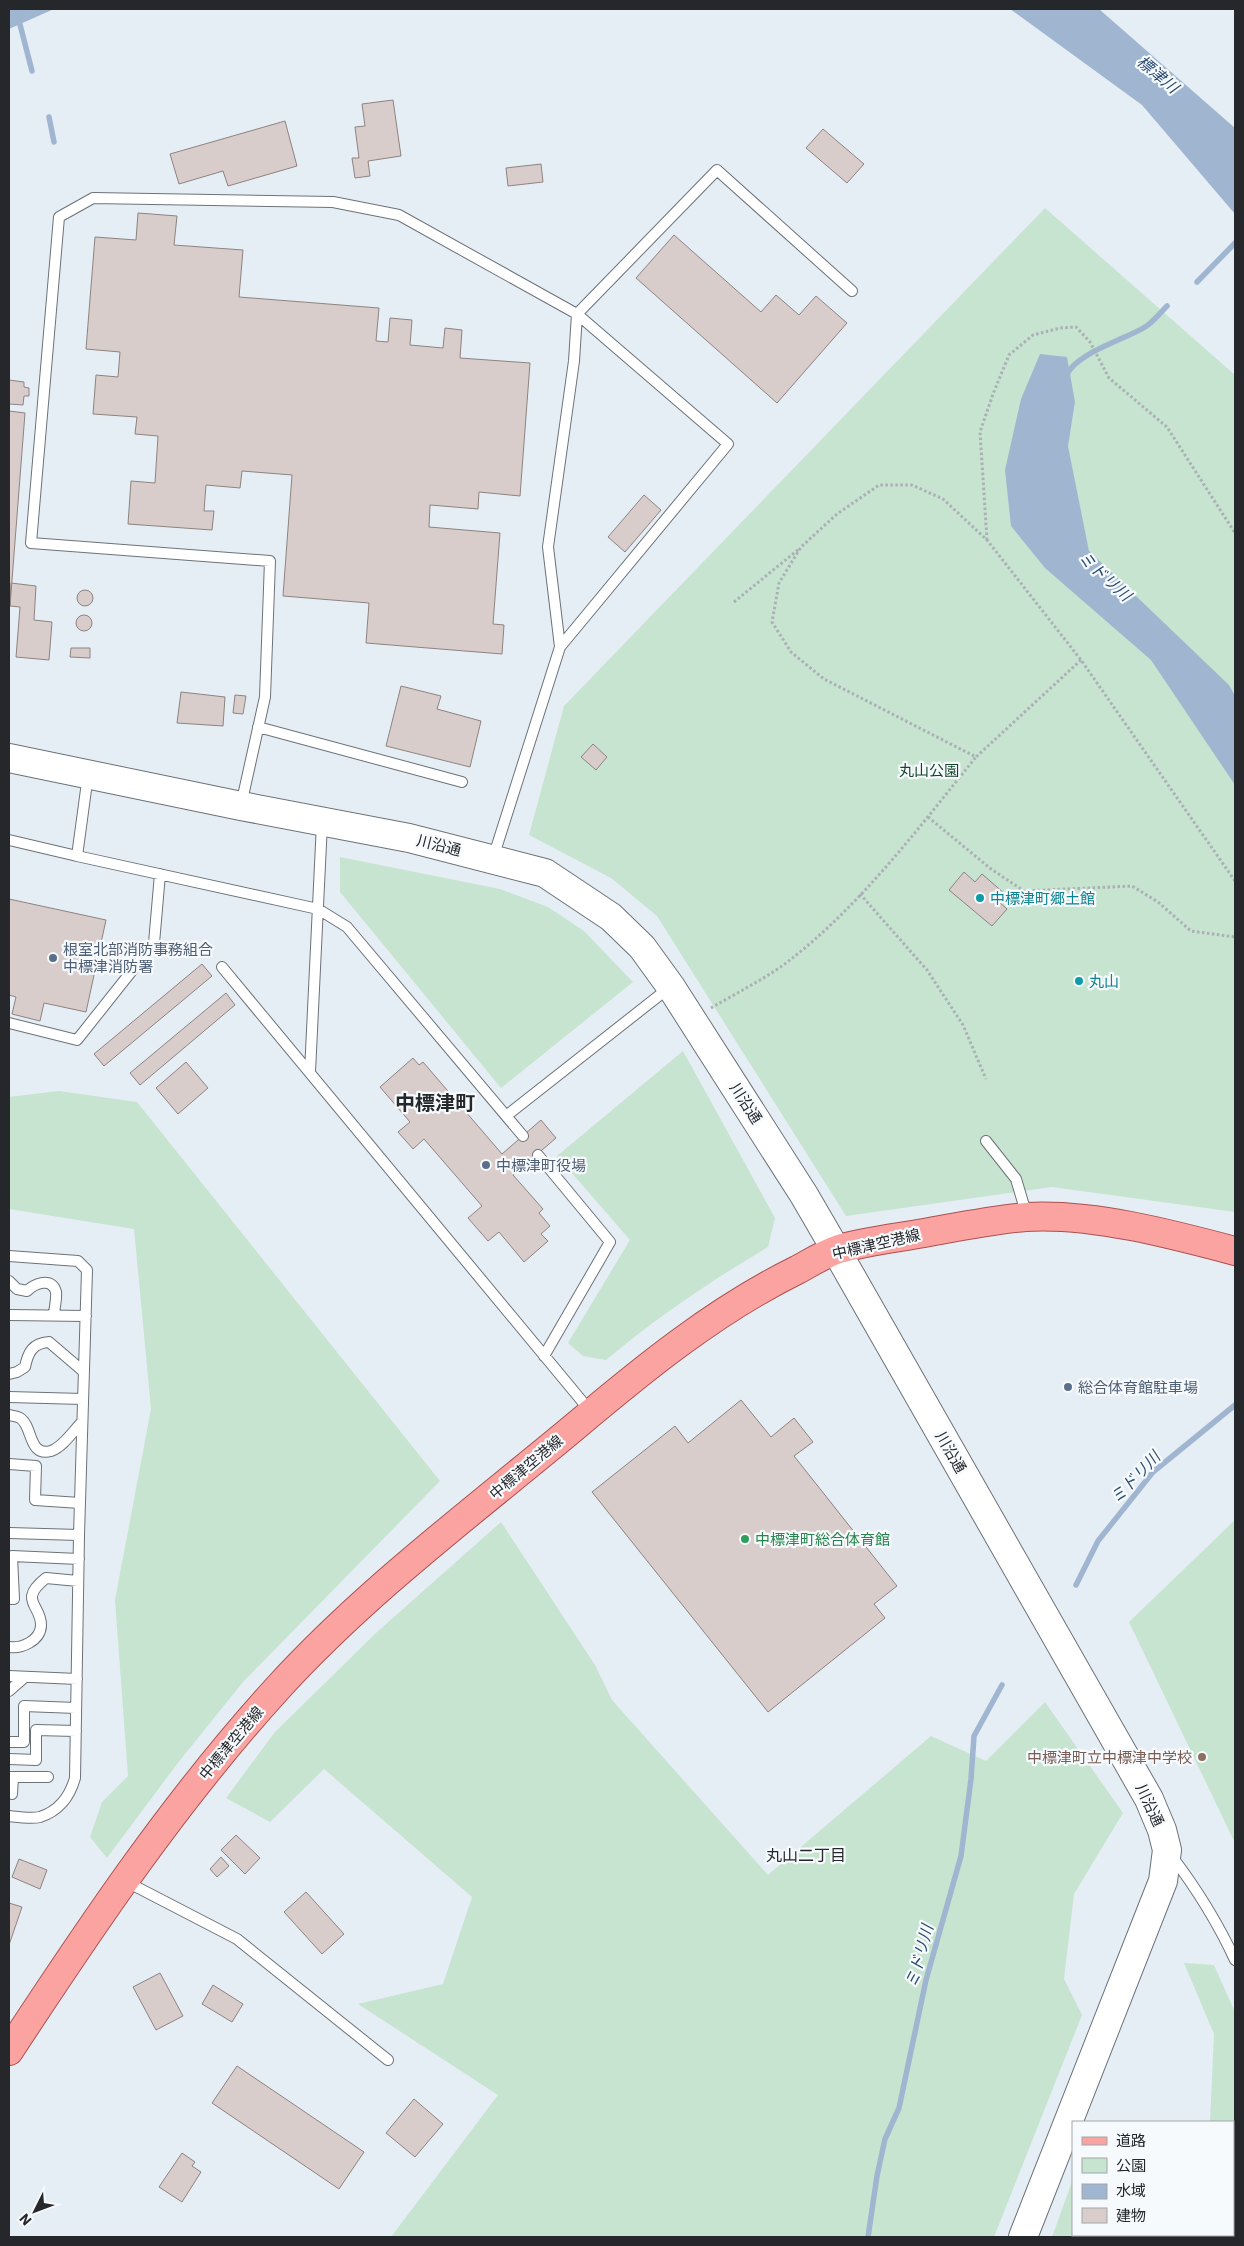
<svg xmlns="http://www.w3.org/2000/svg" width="1244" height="2246" font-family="'IBM Plex Sans','Noto Sans JP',sans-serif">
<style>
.green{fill:#c6e4cf}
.water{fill:#a0b6d0}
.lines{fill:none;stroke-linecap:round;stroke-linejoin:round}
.stream{stroke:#a0b6d0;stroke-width:5.5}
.building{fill:#d9cdcb;stroke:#8d8381}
.lane-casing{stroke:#6c7279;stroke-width:12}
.secondary-casing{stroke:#6c7279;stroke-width:30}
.primary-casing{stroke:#ad504f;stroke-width:30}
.path{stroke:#aab0b6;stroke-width:3;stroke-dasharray:2.5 2.5;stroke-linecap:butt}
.lane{stroke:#fff;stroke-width:10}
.secondary{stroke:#fff;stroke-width:28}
.primary{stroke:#faa3a1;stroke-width:28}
.culture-dot{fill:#0f9aa8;stroke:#f7fafd;stroke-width:2}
.service-dot{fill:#5c6f8a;stroke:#f7fafd;stroke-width:2}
.leisure-dot{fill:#2e9e5b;stroke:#f7fafd;stroke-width:2}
.education-dot{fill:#8d6e63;stroke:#f7fafd;stroke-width:2}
.labels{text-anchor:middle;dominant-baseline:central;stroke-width:4.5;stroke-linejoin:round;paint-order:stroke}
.park-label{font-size:15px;fill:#134628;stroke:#f7fafd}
.street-label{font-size:15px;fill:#25272a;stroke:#f7fafd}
.culture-label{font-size:15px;fill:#0d838f;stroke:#f7fafd;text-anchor:start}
.service-label{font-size:15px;fill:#4e5e75;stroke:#f7fafd;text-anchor:start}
.leisure-label{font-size:15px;fill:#27864d;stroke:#f7fafd;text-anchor:start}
.education-label{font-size:15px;fill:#785e54;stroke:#f7fafd;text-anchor:end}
.water-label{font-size:16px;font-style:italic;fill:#2b4d72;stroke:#f7fafd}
.neighbourhood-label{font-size:16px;fill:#25272a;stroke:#f7fafd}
.district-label{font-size:20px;font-weight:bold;fill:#25272a;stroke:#f7fafd}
</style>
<rect width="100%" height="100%" fill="#e6eef5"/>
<!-- green -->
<path class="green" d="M1045,208L1235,375V1212L1052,1187L846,1216L657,916L611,878L529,835L564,706Z
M340,857L500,889L548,907L584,931L633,982L501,1088L340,892Z
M683,1051L775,1218L768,1247C711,1281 657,1317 606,1360L583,1356L568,1343L630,1240L557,1156Z
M59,1091L137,1102L440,1481L243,1682L177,1764L107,1858L90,1837L102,1802L128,1776L115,1600L151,1409L134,1229L9,1209V1097Z
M1235,1520V1843L1129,1622Z
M501,1522L595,1665L612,1700L768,1875L931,1736L986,1761L1045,1702L1123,1813L1074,1894L1064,1979L1082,2015L994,2237H391L498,2095L358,2004L443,1984L472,1897L324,1769L270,1822L226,1798L275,1732L377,1632Z
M1184,1963L1214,1965L1235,2012V2200L1233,2192V2122H1210L1214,2034Z
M1073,2179V2235H1102L1103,2237H1052Z"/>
<!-- water -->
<path class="water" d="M9,9H54L9,29Z
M1010,9H1099L1235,128V214L1142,105Z
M1040,354L1067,357L1075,402L1068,446L1089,551L1229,685L1235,696V785L1151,660L1045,568L1011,526L1005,470L1021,399Z"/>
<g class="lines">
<!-- stream -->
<path class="stream" d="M16,9L32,71
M49,117L54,142
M1197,282L1235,243
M1067,375C1074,354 1126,339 1145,327C1153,322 1160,313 1167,306
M1076,1585L1098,1541L1153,1472L1235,1405
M868,2237L877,2176L885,2139L899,2108L926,1980L961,1856L971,1779L974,1736L1002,1685"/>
</g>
<!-- building -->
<path class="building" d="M393,100L401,156L368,161L370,176L355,178L352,158H359L355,127L365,126L362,104Z
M285,121L297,166L228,186L223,171L179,184L170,154Z
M823,129L864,164L847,183L806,148Z
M541,164L543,182L508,186L506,168Z
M138,213L177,216L174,245L243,250L239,297L379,308L376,341L388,342L390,318L412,320L410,345L443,348L445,328L462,330L460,358L530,363L520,496L479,492L478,509L430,505L429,527L500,533L493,624L504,625L502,654L366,643L369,603L283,596L292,475L242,471L240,488L206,485L204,511H214L212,530L128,524L131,481L155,483L158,436L135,434L137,417L93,414L96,375L118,377L120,352L86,349L95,237L136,240Z
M674,235L761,312L776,295L799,315L816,296L847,323L777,403L636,278Z
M9,380L24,382V387L29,388V396H24L23,405L9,404Z
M9,411L25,413L10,606L9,605Z
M644,495L661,510L625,552L608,537Z
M11,583L36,586L34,620L52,622L49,660L16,657L20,607L10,606Z
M77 598a8 8 0 1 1 16 0a8 8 0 1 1-16 0Z
M76 623a8 8 0 1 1 16 0a8 8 0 1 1-16 0Z
M71,648H90V658L70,657Z
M401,686L441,696L437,709L481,721L470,767L386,746Z
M181,692L225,697L223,726L177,723Z
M235,695L246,696L243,714L233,713Z
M593,744L607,757L596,770L581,757Z
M964,872L975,882L982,874L1005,894L999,902L1007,909L992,926L949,890Z
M9,899L106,920L86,1012L44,1003L40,1021L12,1014L16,997L9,995Z
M202,964L212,976L104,1066L94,1054Z
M226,993L235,1005L140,1085L130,1073Z
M413,1058L419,1065L423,1062L502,1154L541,1120L556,1138L513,1175L543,1209L539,1213L550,1226L541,1234L548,1241L524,1262L499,1232L488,1241L468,1218L482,1206L424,1139L413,1149L398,1132L410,1122L380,1087Z
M186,1062L208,1088L178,1114L156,1088Z
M741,1400L771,1437L794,1418L813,1442L794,1456L897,1586L874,1604L885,1618L768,1712L592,1492L675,1426L688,1443Z
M236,1835L260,1858L245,1874L221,1850Z
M221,1857L229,1866L217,1877L210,1869Z
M19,1859L47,1870L40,1889L12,1877Z
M306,1892L344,1934L322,1954L284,1912Z
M9,1903L22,1907L9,1945Z
M160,1973L183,2016L156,2030L133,1987Z
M213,1985L243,2004L232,2022L202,2004Z
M237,2066L364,2152L339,2189L212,2103Z
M414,2099L443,2124L415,2157L386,2133Z
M182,2153L195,2162L192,2166L201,2172L182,2202L159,2187Z"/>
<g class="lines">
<!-- lane casing -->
<g class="lane-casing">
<path id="lane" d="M560,647L728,444L577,314L717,170L852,291
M258,727L462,782
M88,775L77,856L318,909L347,927L523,1136
M241,805L265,697L270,561L31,543L59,217L93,198L333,202L399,215L577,314L574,361L548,547L560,647L493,858
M9,840L77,856
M222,967L591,1412
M9,1023L77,1040L154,943L160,874
M310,1072L322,823
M506,1116L670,987
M986,1141L1016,1179L1027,1216
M538,1155L610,1242L544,1356
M9,1256L78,1261L87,1270L79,1535L75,1778C70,1796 59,1811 40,1817C31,1819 18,1817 9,1816
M9,1281L17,1289L27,1291C34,1284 52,1276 56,1292C57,1298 54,1309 54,1316
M9,1315L86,1316
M9,1374L17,1372L25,1367C28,1352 33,1343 49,1342L84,1372
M9,1397L83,1399
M9,1415C12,1416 17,1416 20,1418C33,1426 28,1457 51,1451C63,1447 74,1430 82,1422
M9,1464L36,1466L35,1500L80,1503
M9,1533L79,1535
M9,1599H14L12,1556L79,1559
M9,1647C21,1649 40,1641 41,1626C42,1605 17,1601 46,1578L78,1581
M9,1676L77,1679
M9,1691L25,1677
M9,1742H24V1706L76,1708
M9,1759L36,1760V1730L76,1731
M9,1777H48
M12,1794L13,1777
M1171,1855C1196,1888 1218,1923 1235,1960
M125,1881L237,1939L388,2060"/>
</g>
<!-- secondary casing -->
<g class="secondary-casing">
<path id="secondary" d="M9,758L241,806L409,838L545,873L611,917L642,947L671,987L804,1195L836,1250L1149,1799L1162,1830L1167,1850L1163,1881L1023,2237"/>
</g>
<!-- primary casing -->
<g class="primary-casing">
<path id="primary" d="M9,2051C91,1926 175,1801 276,1690C364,1593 471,1513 572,1429C642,1370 714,1311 797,1270C810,1263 824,1254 839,1249C867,1241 896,1238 924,1233C958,1227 991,1220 1026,1217C1092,1213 1171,1234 1235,1251"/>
</g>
<!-- path -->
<path class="path" d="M987,540L980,432L993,394L1009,355L1033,335L1060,328L1076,327L1090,342L1109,378L1167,427L1235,533
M734,602L799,549
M1081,660L976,757L824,679L791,652L772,622L779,583L801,547L837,514L879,485H912L943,499L987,540L1081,660L1235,881
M928,817L991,869L1024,891L1132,886L1158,902L1191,931L1235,937
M860,894L927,970L963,1025L986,1079
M711,1008C738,992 771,976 795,956C865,900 920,826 976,757"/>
<!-- lane -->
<use href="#lane" class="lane"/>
<!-- secondary -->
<use href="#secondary" class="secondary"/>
<!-- primary -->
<use href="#primary" class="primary"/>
</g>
<!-- markers -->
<g class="culture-dot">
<circle cx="980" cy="898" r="5"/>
<circle cx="1079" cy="981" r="5"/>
</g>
<g class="service-dot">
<circle cx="53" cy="958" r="5"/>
<circle cx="486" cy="1165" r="5"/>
<circle cx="1068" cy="1387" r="5"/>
</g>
<circle class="leisure-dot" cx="745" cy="1539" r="5"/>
<circle class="education-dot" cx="1202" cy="1757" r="5"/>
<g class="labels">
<!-- park labels -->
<g class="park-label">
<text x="929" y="770">丸山公園</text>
</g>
<!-- street labels -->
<g class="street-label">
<text transform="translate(439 845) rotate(14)">川沿通</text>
<text transform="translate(746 1103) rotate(57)">川沿通</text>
<text transform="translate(876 1244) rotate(-13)">中標津空港線</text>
<text transform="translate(951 1452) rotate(60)">川沿通</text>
<text transform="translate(526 1467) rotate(-40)">中標津空港線</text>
<text transform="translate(231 1743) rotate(-50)">中標津空港線</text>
<text transform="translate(1150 1805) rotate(65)">川沿通</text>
</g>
<!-- culture labels -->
<g class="culture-label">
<text x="990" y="898">中標津町郷土館</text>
<text x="1089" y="981">丸山</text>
</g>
<!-- service labels -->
<g class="service-label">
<text x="63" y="949">根室北部消防事務組合<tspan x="63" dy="17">中標津消防署</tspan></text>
<text x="496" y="1165">中標津町役場</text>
<text x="1078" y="1387">総合体育館駐車場</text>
</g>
<!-- leisure labels -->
<g class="leisure-label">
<text x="755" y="1539">中標津町総合体育館</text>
</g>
<!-- education labels -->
<g class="education-label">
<text x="1192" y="1757">中標津町立中標津中学校</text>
</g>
<!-- water labels -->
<g class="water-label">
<text transform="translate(1158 74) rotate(40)">標津川</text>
<text transform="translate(1105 576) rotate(42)">ミドリ川</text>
<text transform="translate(1135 1477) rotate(-47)">ミドリ川</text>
<text transform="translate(919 1956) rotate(-75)">ミドリ川</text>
</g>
<!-- neighbourhood labels -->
<g class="neighbourhood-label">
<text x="806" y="1855">丸山二丁目</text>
</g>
<!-- district labels -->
<g class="district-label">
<text x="435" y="1102">中標津町</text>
</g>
</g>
<!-- border -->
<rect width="1244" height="2246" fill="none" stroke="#25272a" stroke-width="20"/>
<!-- legend -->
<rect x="1072" y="2121" width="162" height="115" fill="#f7fafd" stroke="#a3a6a9"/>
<rect x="1082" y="2137" width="25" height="8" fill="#faa3a1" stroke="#a3a6a9"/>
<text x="1116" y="2146" font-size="15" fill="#25272a">道路</text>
<rect x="1082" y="2158" width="25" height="15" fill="#c6e4cf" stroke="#a3a6a9"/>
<text x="1116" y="2171" font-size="15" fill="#25272a">公園</text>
<rect x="1082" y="2184" width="25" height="15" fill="#a0b6d0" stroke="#a3a6a9"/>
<text x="1116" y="2196" font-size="15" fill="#25272a">水域</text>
<rect x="1082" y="2208" width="25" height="15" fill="#d9cdcb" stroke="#a3a6a9"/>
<text x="1116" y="2221" font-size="15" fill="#25272a">建物</text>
<!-- north arrow -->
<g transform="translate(35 2211) rotate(228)" stroke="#f7fafd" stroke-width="4" paint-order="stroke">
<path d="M0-4L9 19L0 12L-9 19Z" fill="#25272a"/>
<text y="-8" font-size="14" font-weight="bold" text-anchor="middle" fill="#25272a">N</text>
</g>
</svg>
